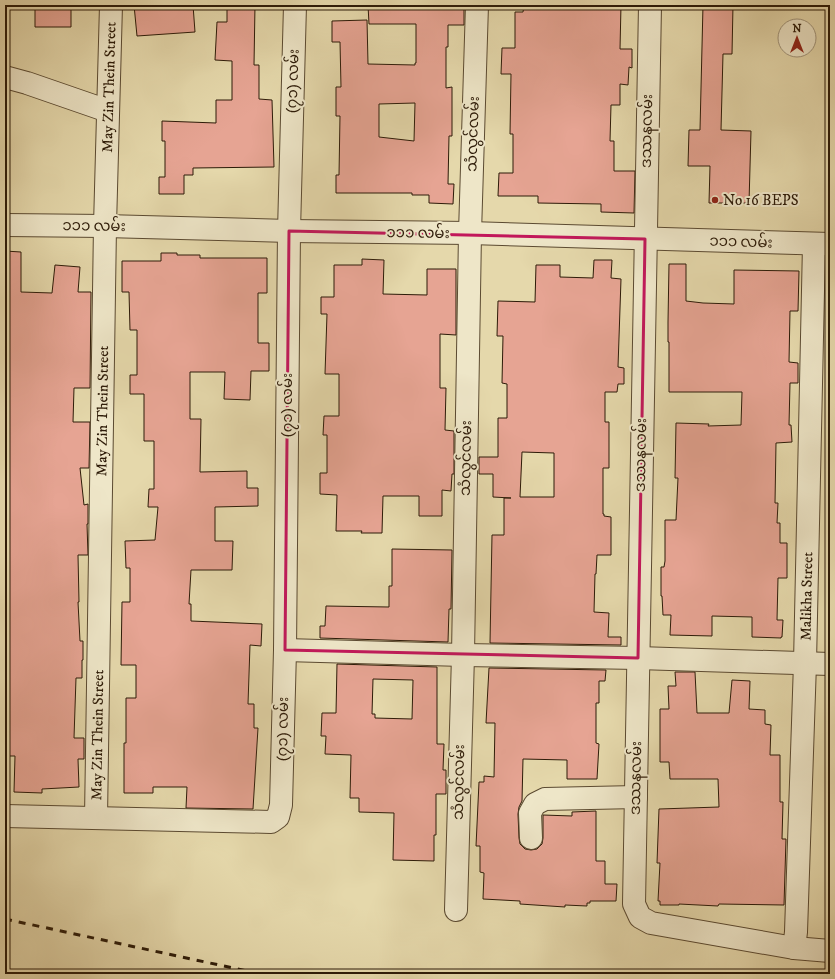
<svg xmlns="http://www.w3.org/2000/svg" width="835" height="979" font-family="'IM FELL DW Pica','Noto Sans Myanmar',serif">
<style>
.building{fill:#e6a493;stroke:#2d1b08;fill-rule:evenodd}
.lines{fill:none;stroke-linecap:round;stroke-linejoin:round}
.minor-casing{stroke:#5b4a31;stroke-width:24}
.minor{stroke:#eee6c8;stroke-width:22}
.rail{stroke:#2d1b08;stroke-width:3;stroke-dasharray:7 7;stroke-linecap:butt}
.marked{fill:none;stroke:#c2185b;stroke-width:3;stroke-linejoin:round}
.poi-dot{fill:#8f2418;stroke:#eee6c8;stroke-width:1.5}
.labels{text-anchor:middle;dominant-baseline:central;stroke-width:4;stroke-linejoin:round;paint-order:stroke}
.street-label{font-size:15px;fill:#2d1b08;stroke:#eee6c8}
.poi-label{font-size:15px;fill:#2d1b08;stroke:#eee6c8;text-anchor:start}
</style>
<rect width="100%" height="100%" fill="#e5d8ab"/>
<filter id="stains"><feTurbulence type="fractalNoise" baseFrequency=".005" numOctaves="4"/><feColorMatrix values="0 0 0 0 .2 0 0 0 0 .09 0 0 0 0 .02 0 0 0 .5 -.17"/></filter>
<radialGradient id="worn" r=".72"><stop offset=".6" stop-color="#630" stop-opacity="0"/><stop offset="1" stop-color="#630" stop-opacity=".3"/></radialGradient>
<!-- building -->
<path class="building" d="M35,5H71V27H35Z
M134,5H193L195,32L137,36Z
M227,5H255L254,65H259V99L272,100L274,167L193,168V175H184V194H159V177H165V141H162V121L216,123V100H232V61L215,60L217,22H227Z
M368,5H385V6L464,7V25H448V47H446V88L452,87V136H449L448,184H454L453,204L429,203V195H412V193H336V175H339L340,116H336V87H341L340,42H332V21L367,20L368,64L415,65V63H416V24H369ZM415,103L414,141L379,137V104Z
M524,5H621L620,49H632V68L629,67L628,85L620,84V105H611L610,141H614V171H635L634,213L601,212V204L538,203V196H498L499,173H513V134H510L511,74H501L502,48H515V12H523Z
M703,5H733L732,54H723L721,130L751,131L749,203H709L710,166H688L689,130H700Z
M5,251L21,252V292L52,293L55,265L80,267L78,292H91L90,388H74L73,422H90L89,468H80L84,505L88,504V524H87L88,555H78L79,602H78L80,641H83V660H82V678H76L74,738H84V759H78L79,787L42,789V793L14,792L15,756H5Z
M161,253H177V255H200V258H267V293H258V343H269V371H251L250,400L224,399L225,372H190V419H201L200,472L247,471V488H258V506L215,507V541H233L232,570H191L189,604H191V621L262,624L261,646L250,645L248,704H254V728H258L253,809L186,808L187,787H153V793H124V743H126V698H136V665H121L122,602H130V568H126L125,541L155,540L158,507H148L149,489H154V441H144V394H130V375H137V330H130L129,292H122V261H161Z
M362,259L384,260L383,294L427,295V269H456V335L440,334V388H446L445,430L454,431V474H452L451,491L442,490V516H419V496H383L382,533H361L362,531H336L337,495L320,494V473H327V435H323L324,416H339V374H325L327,314H321V297H334V265H362Z
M594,260H612L611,278L621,279L618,367L624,368V384H618L617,392H605V422H609V468H603V514H604V516L611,517V555H597L596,574H595L594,612L609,613L608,637H621V645L490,643L492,535H504V498H511L493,497V474H479V457H498V418H507V384L502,383L503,336H497L498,301L535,302L536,265H560V277L593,278ZM522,452L554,453V497H520Z
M669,264H686V301L703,303L734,304V270L799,271L798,311H790L789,362L798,363V383H790L789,425H791L792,442L776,443L775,503H778L777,523H780V543H787V578H778L777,620H783L782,637H781V638L752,637V617L712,616V636L670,635L671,615H663L662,596H661V567H664L665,561V520H676L678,478H675L676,423L709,424L708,426L741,425L742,392H669V342H668V322Z
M392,549L452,550L451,609H449L448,642L320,638V626H325L326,606L389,607V586H392Z
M337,664L437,667V744H444L443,770H446V794H436V835H434V861L393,860L394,813L359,812V798H350L351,755L325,754L326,736H321L322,713H336ZM373,679L413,680L412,719L375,718V714H372Z
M489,668L606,670L605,681H599V703H596V743L599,744L597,779H567V760L523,759L522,801L519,807L518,814L519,838L520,844L525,849L531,850L537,849L542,844L543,838V815L572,816V812L596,811V861H605V884H617L616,901H590V903H587V906L565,905V907L520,904V901L483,899L484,873L480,872V846H476L479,782H484V776L494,777L495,723H486Z
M675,672H695L697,713H729L732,680L750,681L749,709L765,710V724L771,725L770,755H780V802H783L782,839H786L784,905L719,904L718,906L679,904V905H660V901H658L660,863H657L659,809L719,807L718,779H670L669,762H660V709H669L668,686H676Z"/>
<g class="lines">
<!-- minor casing -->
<g class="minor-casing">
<g id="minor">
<path d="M650,5L634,904L640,917L651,923L794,948L830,951"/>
<path d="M5,77L27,83L108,111"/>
<path d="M5,225L105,226L289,231L470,233L830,244"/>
<path d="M285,650L463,655L638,658L830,664"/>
<path d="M5,816L271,822L278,817L281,805L285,650L289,231L295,5"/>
<path id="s1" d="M96,818L105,226L111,5"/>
<path d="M531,838L530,813L535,804L545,799L636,797"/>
<path d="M456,910L463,655L470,233L477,5"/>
<path id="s2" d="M794,948L796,932L805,663L814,244"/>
</g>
</g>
<!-- minor -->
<use href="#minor" class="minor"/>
<!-- rail -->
<path class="rail" d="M5,919L261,974"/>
</g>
<!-- marked area -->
<path class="marked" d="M289,231L645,239L638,658L285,650Z"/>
<!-- markers -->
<circle class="poi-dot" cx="715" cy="200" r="4"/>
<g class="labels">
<!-- street labels -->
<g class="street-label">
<text transform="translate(293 81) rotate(-88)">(၇၁) လမ်း</text>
<text stroke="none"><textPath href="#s1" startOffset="731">May Zin Thein Street</textPath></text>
<text transform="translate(647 131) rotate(-89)">ဒဿနလမ်း</text>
<text transform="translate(473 134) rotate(-88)">သံလွင်လမ်း</text>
<text transform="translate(94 226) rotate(1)">၁၁၁ လမ်း</text>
<text transform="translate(418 233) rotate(1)">၁၁၁ လမ်း</text>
<text transform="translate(741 242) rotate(2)">၁၁၁ လမ်း</text>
<text transform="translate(287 405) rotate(-90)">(၇၁) လမ်း</text>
<text stroke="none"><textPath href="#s1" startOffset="407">May Zin Thein Street</textPath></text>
<text transform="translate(641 455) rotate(-89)">ဒဿနလမ်း</text>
<text transform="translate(466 458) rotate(-89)">သံလွင်လမ်း</text>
<text stroke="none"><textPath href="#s2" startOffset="352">Malikha Street</textPath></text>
<text transform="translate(283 729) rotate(-89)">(၇၁) လမ်း</text>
<text stroke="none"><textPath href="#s1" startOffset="83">May Zin Thein Street</textPath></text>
<text transform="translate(636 778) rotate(-89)">ဒဿနလမ်း</text>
<text transform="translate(459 782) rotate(-89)">သံလွင်လမ်း</text>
</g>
<!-- poi labels -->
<g class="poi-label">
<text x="723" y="200">No 16 BEPS</text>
</g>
</g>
<!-- margin -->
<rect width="835" height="979" fill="none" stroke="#e5d8ab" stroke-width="20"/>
<rect x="6" y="6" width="823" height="967" fill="none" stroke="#2d1b08" stroke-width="2"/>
<rect x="10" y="10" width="815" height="959" fill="none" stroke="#2d1b08"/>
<!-- north arrow -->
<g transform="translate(797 38)"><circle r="19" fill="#eee6c8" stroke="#a1957b"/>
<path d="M0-3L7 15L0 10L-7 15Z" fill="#8f2418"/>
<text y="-6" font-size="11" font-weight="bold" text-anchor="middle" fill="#2d1b08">N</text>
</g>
<rect width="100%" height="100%" filter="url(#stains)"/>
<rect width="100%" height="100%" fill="url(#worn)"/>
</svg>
